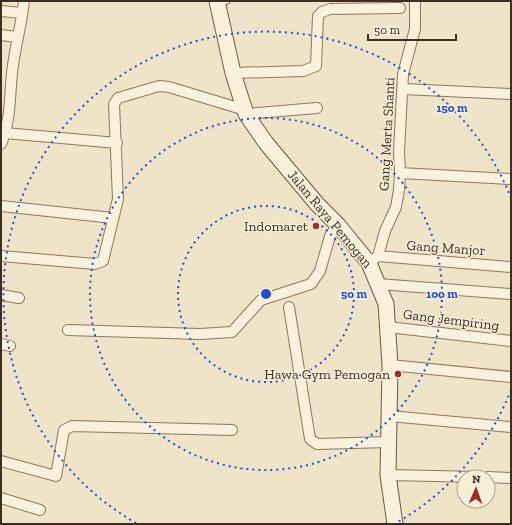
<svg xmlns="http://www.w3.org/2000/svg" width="512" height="525" font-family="'Zilla Slab',serif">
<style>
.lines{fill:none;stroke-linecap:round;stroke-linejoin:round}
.lane-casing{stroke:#8d765c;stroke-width:7}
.street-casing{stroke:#8d765c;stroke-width:12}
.secondary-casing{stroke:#6f573f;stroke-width:17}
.lane{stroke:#faf1dc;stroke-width:5}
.street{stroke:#faf1dc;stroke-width:10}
.secondary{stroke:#faf1dc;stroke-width:15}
.ring{fill:none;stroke:#1d4ed8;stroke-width:2;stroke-dasharray:2 4}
.poi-dot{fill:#9e2a2b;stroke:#f7eed8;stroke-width:1.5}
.labels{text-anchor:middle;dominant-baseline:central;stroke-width:3;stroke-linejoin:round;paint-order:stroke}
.street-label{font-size:14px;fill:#3d2e20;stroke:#f7eed8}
.poi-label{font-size:14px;fill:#3d2e20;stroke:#f7eed8;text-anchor:end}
.centre{fill:#1d4ed8;stroke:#f7eed8;stroke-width:2}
.ring-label{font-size:12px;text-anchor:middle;font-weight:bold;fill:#1d4ed8;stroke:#f7eed8;stroke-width:3;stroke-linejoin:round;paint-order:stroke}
</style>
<rect width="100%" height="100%" fill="#f0e4c8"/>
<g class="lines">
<!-- lane casing -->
<g class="lane-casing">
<path id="lane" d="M218,3L227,1"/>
</g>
<!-- street casing -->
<g class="street-casing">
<path id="street" d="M1,11L22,13
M1,35L17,37
M233,73L303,71L316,66L318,16L322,12L330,9L400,8
M403,89L511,94
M246,114L317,108
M5,133L117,143
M1,144C12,118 9,92 13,65C16,43 22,22 24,1
M400,173L511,179
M1,206L113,218
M1,256L95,264L103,261L118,199L114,104L118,98L159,86L169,87L245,110
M378,256L511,267
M369,263L378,256L385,231L396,207L399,190L400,173L399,152L403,74L415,29V1
M378,284L511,294
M1,295L19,298
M289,307L310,439L317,444L388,442
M388,327L511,341
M68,330L200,334L232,332L261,300L311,284L320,271L330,236L338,225
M1,344L10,346
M390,365L511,377
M389,416L511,427
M1,461L56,476L64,430L72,426L232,430
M388,475L480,477
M488,477L511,478
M1,498L40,510"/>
</g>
<!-- secondary casing -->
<g class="secondary-casing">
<path id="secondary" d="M217,1L233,73L246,114L266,143L317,204L338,225L369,263L386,304L390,365L388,475L395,524"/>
</g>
<!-- lane -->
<use href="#lane" class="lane"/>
<!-- street -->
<use href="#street" class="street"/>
<!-- secondary -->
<use href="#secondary" class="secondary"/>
</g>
<!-- distance rings -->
<g class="ring">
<circle cx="266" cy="294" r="88"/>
<circle cx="266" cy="294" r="176"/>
<path d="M511 390A263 263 0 0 1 396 523M136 523A263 263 0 1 1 511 198"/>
</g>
<!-- markers -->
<g class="poi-dot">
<circle cx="316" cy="226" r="4"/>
<circle cx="398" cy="374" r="4"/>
</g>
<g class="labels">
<!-- street labels -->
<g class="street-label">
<text transform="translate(387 134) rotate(-87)">Gang Merta Shanti</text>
<text transform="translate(330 219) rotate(50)">Jalan Raya Pemogan</text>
<text transform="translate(446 248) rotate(4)">Gang Manjor</text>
<text transform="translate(451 320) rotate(7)">Gang Jempiring</text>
</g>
<!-- poi labels -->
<g class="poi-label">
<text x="308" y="226">Indomaret</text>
<text x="390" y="374">Hawa Gym Pemogan</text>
</g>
</g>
<circle cx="266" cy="294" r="6" class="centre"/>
<g class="ring-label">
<text x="452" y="112">150 m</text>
<text x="354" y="298">50 m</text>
<text x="442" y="298">100 m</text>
</g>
<!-- border -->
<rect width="512" height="525" fill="none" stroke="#3d2e20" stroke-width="4"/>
<!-- north arrow -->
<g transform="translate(476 489) rotate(2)"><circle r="19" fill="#f7eed8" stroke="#ada18e"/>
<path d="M0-3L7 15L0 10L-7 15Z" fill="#9e2a2b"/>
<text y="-6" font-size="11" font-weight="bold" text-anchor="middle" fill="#3d2e20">N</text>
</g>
<!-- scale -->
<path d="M368 34v6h88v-6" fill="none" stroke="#3d2e20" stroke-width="2"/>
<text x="374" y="34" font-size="12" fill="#3d2e20" stroke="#f7eed8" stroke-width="3" paint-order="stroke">50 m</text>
</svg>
